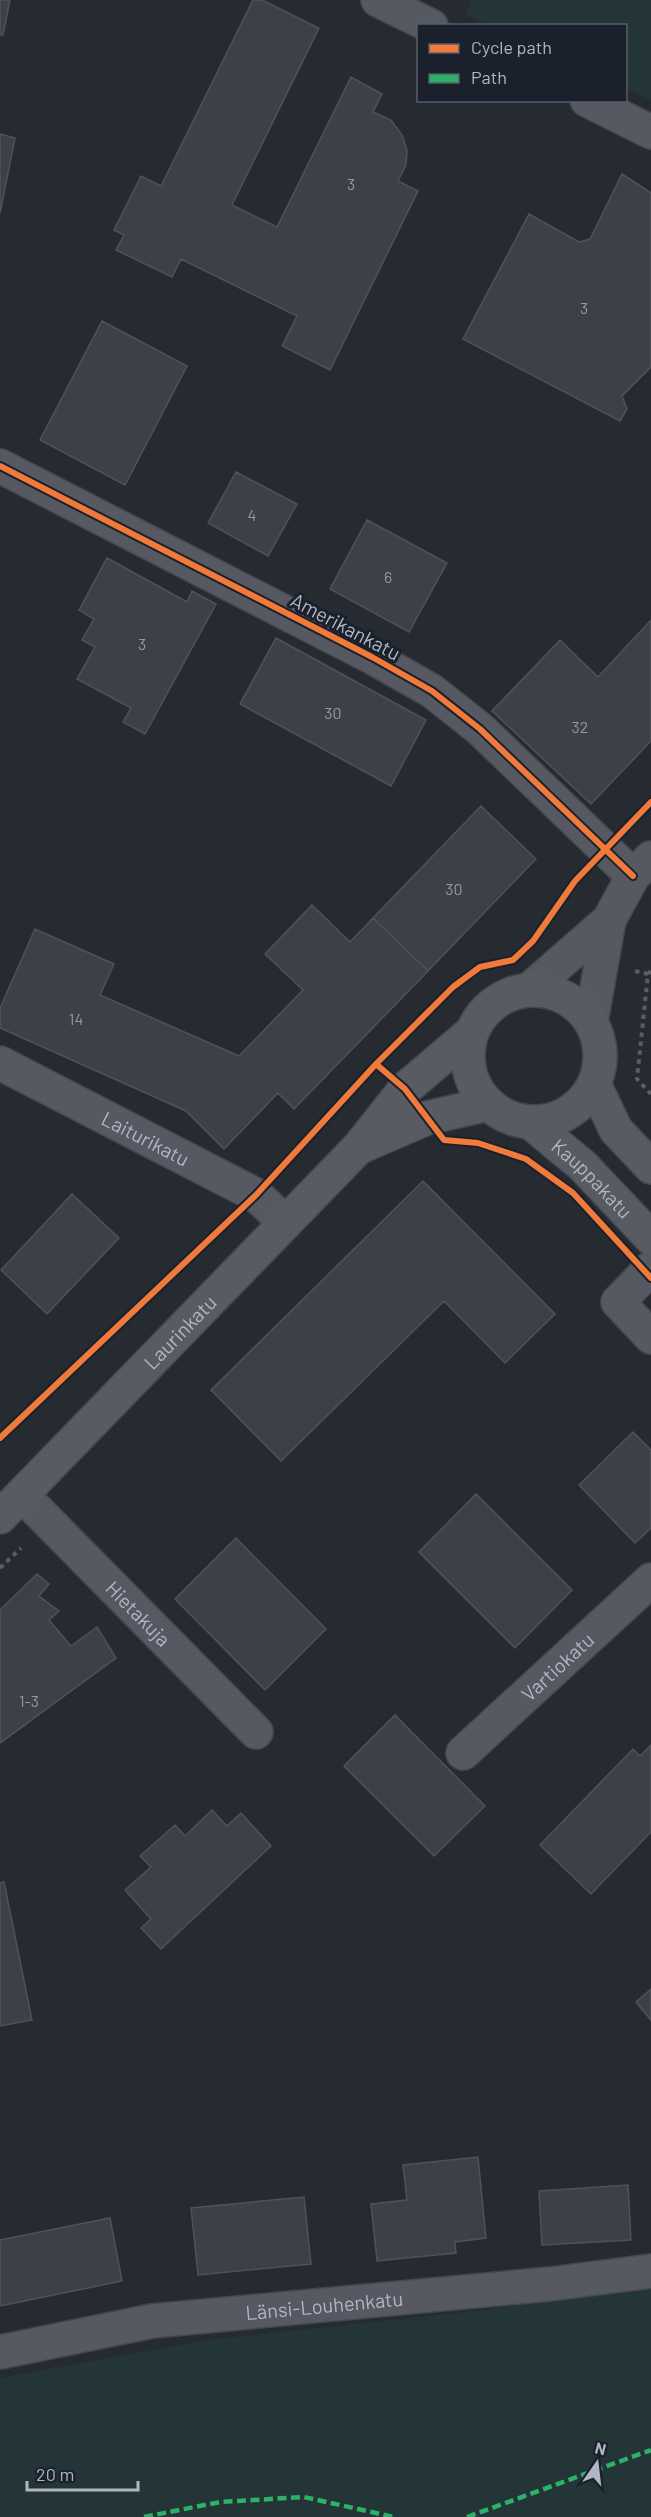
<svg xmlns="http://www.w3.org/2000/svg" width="651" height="2517" font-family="Barlow,sans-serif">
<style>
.green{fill:#243538}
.building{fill:#3d4147;stroke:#4e525a;stroke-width:1.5}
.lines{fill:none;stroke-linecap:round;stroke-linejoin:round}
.minor-casing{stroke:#44474d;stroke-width:36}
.major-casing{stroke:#43474f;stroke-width:36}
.path{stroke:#595e64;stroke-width:4;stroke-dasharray:4.5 4.5;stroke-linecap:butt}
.minor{stroke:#565961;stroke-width:33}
.major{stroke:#585c62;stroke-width:33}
.quiet{stroke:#2db169;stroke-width:4.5;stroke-dasharray:9 4.5;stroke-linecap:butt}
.cycleway-casing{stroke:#1a212c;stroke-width:10}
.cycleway{stroke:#f17a3a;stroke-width:6}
.labels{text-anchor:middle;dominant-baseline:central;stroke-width:6;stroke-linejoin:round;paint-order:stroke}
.number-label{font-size:16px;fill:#9299a5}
.street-label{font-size:20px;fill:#afb6c4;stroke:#1a212c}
</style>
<rect width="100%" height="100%" fill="#262b32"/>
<!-- green -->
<path class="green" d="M471,0H651V100L626,88V26L489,25L466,15Z
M651,2287V2517H0V2378L208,2340L484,2310Z"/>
<!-- building -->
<path class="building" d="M0,0H10L3,35H0Z
M253,0H262L319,28L232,205L277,227L351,77L382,94L373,112L391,120L402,135L407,150L406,165L398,181L418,191L330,370L282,346L297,316L181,259L172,277L116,250L124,235L114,230L141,176L161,186Z
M0,134L15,138L0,213Z
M622,174L651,193V367L622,396L627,409L620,421L463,339L529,214L579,242L590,239Z
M102,321L187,366L125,485L40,440Z
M236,472L297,504L268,556L208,523Z
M367,520L447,563L409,632L330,589Z
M107,558L187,602L192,591L216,604L145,734L123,722L131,708L77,679L95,647L82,640L94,619L79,610Z
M651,620V741L591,804L492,711L560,640L598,677Z
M276,638L426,720L391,786L240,704Z
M481,806L536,859L428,971L373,918Z
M312,905L350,942L373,918L428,971L294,1109L278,1093L224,1149L186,1111L0,1028V1008L35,929L114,964L100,995L239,1056L303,990L265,954Z
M423,1181L555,1314L505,1363L444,1301L281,1461L211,1390Z
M72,1194L119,1238L47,1314L1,1270Z
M633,1432L651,1450V1528L635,1543L579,1485Z
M476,1494L572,1590L515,1648L419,1552Z
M236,1538L326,1629L265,1690L175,1599Z
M37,1574L49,1584L39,1596L59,1611L49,1620L71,1646L97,1627L116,1658L0,1743V1610Z
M395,1715L485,1806L434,1856L344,1766Z
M651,1745V1832L591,1894L540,1845L633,1749L640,1756Z
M212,1810L227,1826L241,1813L271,1846L161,1949L141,1928L151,1919L125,1890L151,1867L140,1856L175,1825L185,1836Z
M4,1882L32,2020L0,2026V1883Z
M651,1989V2020L636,2002Z
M478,2157L486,2238L455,2242L456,2253L377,2261L371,2204L407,2200L403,2165Z
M628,2185L631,2240L542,2245L539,2191Z
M304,2197L311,2264L198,2275L191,2208Z
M110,2218L122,2281L0,2306V2240Z"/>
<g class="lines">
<!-- minor casing -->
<g class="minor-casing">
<g id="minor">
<path d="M378,0L431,26"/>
<path d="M587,100L651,132"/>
<path d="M0,466L372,657L432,691L480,729L633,876"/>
<path d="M529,990L609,920"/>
<path d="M591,1022L609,920L633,876L651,858"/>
<path id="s1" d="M0,1063L256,1195L285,1222"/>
<path d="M651,1268L618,1302L651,1337"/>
<path id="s2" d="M22,1495L256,1732"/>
<path id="s3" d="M463,1753L651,1580"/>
<path id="s4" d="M0,2352L152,2321L550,2284L651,2271"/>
</g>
</g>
<!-- major casing -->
<g class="major-casing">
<g id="major">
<circle cx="534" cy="1056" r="66"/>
<path d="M594,1084L616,1130L651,1167"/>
<path id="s5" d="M530,1122L583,1166L651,1238"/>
<path d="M362,1146L427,1118L488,1104"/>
<path id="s6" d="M0,1517L360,1146L405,1089L472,1032"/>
</g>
</g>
<!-- path -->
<path class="path" d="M635,971L648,974
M651,971L648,974L637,1079L651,1094
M0,1568L21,1548"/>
<!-- minor -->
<use href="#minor" class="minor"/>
<!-- major -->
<use href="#major" class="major"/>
<!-- quiet -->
<path class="quiet" d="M144,2517L220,2502L304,2497L394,2517
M467,2517L651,2450"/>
<!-- cycleway casing -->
<g class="cycleway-casing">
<path id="cycleway" d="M0,466L372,657L432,691L480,729L633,876
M376,1064L405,1089L444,1140L478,1143L526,1159L573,1193L651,1278
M0,1438L256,1195L376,1064L453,987L480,967L513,960L533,941L575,881L651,802"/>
</g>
<!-- cycleway -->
<use href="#cycleway" class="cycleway"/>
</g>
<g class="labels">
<!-- number labels -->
<g class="number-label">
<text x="351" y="183">3</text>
<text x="584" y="307">3</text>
<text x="252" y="514">4</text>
<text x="388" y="576">6</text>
<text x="142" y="643">3</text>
<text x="333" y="712">30</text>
<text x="580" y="726">32</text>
<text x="454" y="888">30</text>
<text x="76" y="1018">14</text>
<text x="29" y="1700">1-3</text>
</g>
<!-- street labels -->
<g class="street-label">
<text transform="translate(346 626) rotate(28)">Amerikankatu</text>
<text stroke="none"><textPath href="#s1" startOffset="164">Laiturikatu</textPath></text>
<text stroke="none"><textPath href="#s5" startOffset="84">Kauppakatu</textPath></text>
<text stroke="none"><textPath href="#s6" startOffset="258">Laurinkatu</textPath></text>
<text stroke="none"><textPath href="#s2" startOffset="166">Hietakuja</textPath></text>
<text stroke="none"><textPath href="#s3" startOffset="128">Vartiokatu</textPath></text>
<text stroke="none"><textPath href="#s4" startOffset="328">Länsi-Louhenkatu</textPath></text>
</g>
</g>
<!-- legend -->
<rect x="417" y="24" width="210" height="78" fill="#1a212c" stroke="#565d69" stroke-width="1.5"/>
<rect x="429" y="44" width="30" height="9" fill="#f17a3a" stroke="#565d69" stroke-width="1.5"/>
<text x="471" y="54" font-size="18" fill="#afb6c4">Cycle path</text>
<rect x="429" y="74" width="30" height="9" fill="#2db169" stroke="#565d69" stroke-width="1.5"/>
<text x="471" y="84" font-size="18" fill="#afb6c4">Path</text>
<!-- north arrow -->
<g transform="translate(597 2463) rotate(14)" stroke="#1a212c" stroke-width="4.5" paint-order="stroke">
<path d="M0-4.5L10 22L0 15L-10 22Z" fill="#afb6c4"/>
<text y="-9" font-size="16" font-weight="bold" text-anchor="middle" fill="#afb6c4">N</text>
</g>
<!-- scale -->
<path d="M27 2481v9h111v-9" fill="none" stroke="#afb6c4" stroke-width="3"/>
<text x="36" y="2481" font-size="18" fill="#afb6c4" stroke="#1a212c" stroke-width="4.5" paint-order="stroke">20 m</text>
</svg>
